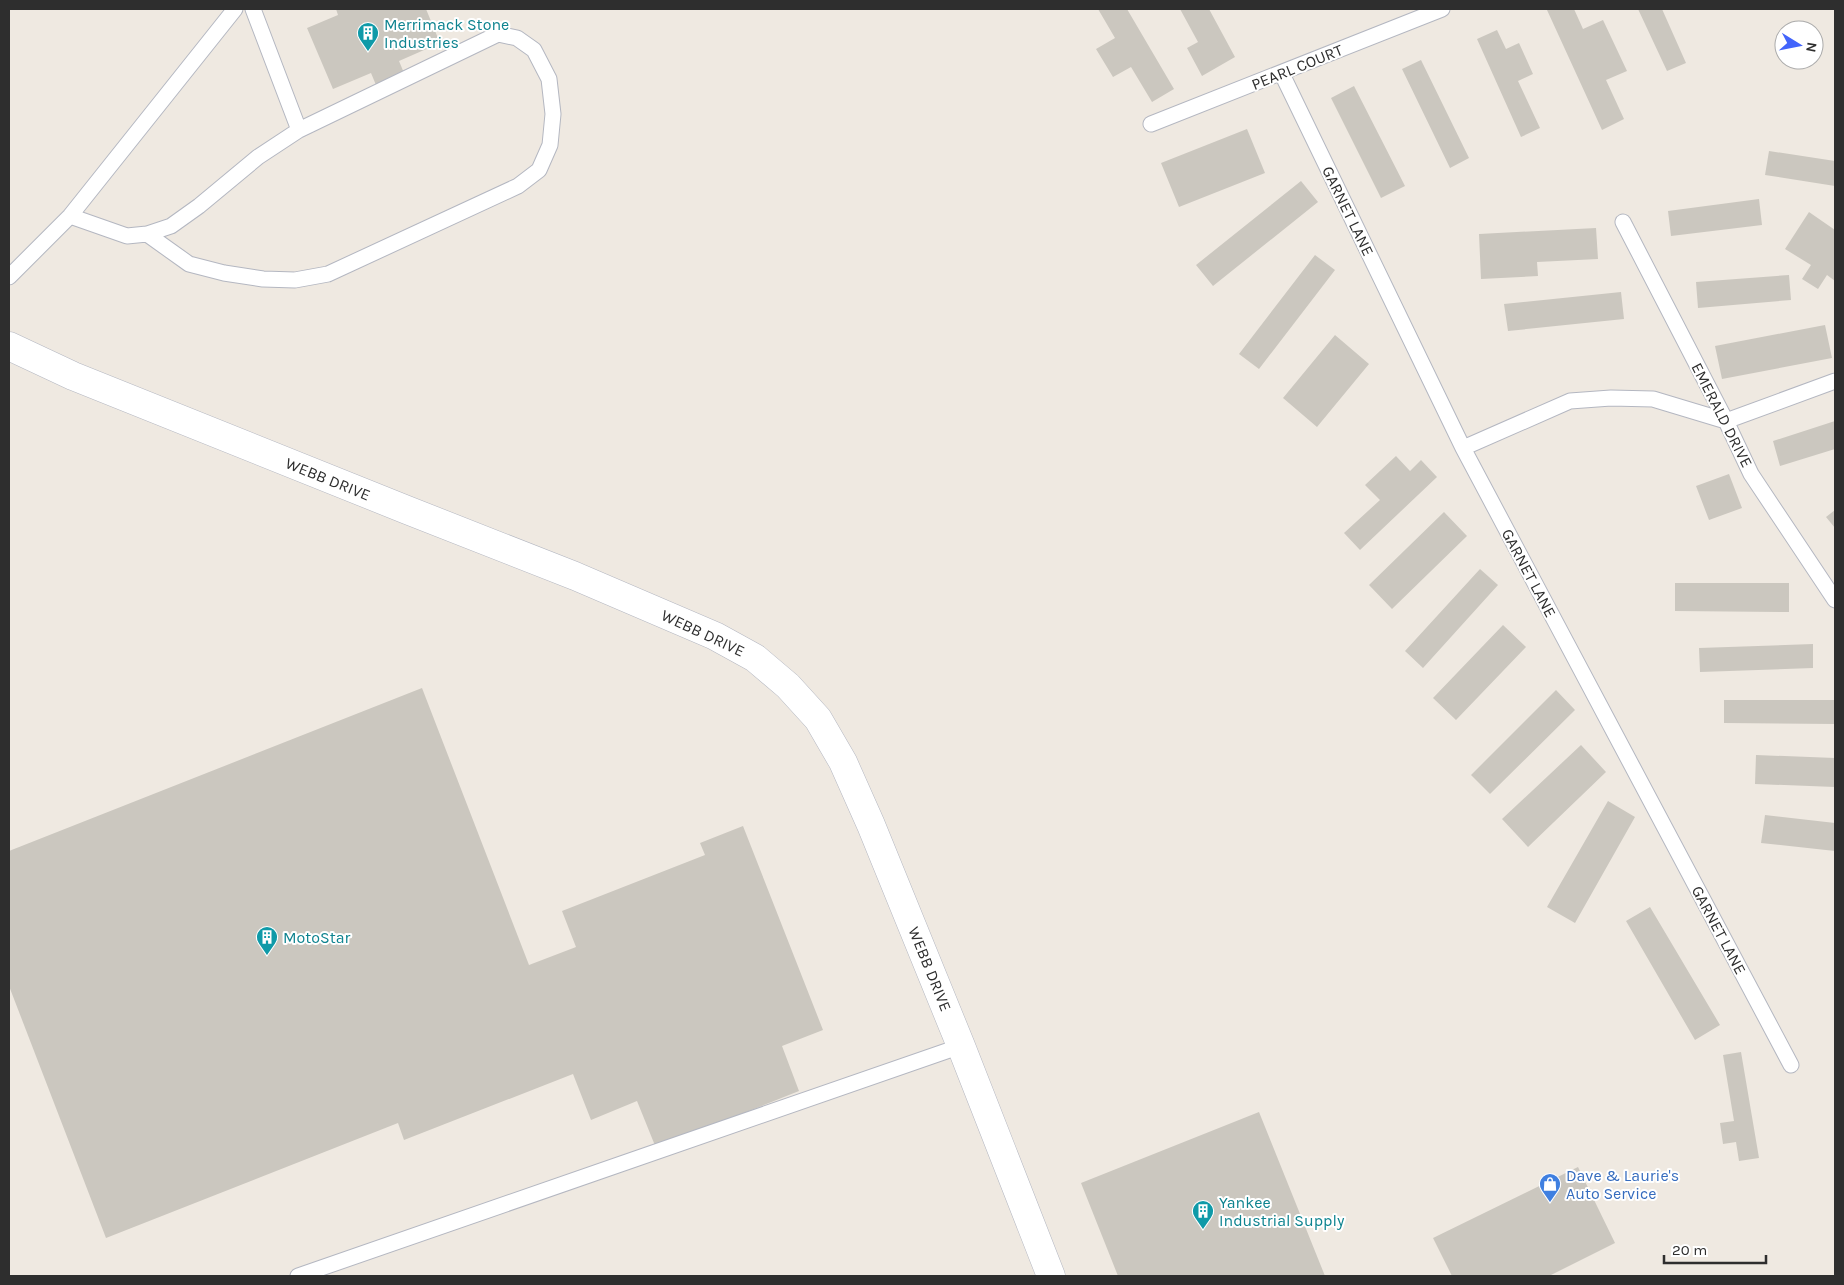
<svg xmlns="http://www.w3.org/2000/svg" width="1844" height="1285" font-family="Karla,sans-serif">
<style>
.building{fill:#cbc7bf}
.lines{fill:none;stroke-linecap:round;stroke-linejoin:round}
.service-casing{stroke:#b4b7c1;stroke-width:17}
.minor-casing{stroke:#b4b7c1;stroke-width:29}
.service{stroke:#fff;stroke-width:15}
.minor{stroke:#fff;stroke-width:28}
.labels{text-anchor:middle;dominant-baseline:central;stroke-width:4;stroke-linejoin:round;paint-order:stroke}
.culture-label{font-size:16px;fill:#0d838f;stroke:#fff;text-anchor:start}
.street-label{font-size:16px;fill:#2e2e2e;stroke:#fff}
.shop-label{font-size:16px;fill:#366cbe;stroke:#fff;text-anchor:start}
</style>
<rect width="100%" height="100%" fill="#efe9e1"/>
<!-- building -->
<path class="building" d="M336,9H426L440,43L399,61L409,85L381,97L371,73L333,89L307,28L338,15Z
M1098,9H1127L1174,89L1152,102L1131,67L1113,77L1096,49L1115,38Z
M1180,9H1209L1235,57L1202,76L1187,48L1198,42Z
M1550,9H1574L1583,29L1603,20L1627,71L1606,80L1624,119L1602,130L1547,10Z
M1638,9H1662L1686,63L1667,71Z
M1497,30L1506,49L1519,43L1533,74L1518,81L1540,128L1521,137L1477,39Z
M1421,60L1469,158L1450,168L1402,69Z
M1354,86L1405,186L1381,198L1331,98Z
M1247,129L1265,173L1179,207L1161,163Z
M1769,151L1835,161V186L1765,175Z
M1301,181L1318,202L1213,286L1196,265Z
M1759,199L1762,225L1671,236L1668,211Z
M1809,212L1835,230V281L1827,275L1818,289L1802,279L1811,265L1785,249Z
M1596,228L1598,259L1537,262L1538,276L1481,279L1479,234Z
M1315,255L1335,270L1259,369L1239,354Z
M1789,275L1791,300L1698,308L1696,282Z
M1621,292L1624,319L1508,331L1504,304Z
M1825,325L1832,358L1722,379L1715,346Z
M1335,335L1369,364L1317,427L1283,398Z
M1835,421V449L1780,466L1773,441Z
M1396,456L1410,471L1421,460L1437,477L1360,550L1344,533L1380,500L1365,485Z
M1729,474L1742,508L1709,520L1696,486Z
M1835,510V528L1826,517Z
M1444,512L1467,536L1392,609L1369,585Z
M1480,569L1498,585L1423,668L1405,651Z
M1675,583H1789V612L1675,611Z
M1503,625L1526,647L1456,720L1433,698Z
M1813,644V668L1700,672L1699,648Z
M422,688L529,965L576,947L562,911L705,855L700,843L743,826L823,1030L782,1046L799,1091L656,1148L637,1101L591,1120L573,1074L404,1140L398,1123L106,1238L9,986V851Z
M1556,690L1575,710L1490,794L1471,775Z
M1724,700H1835V724L1724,723Z
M1581,745L1606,772L1528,847L1502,819Z
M1756,755L1835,758V787L1755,784Z
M1608,801L1635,817L1575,923L1547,907Z
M1765,815L1835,823V851L1761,843Z
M1650,907L1720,1025L1695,1040L1626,921Z
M1741,1052L1759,1158L1739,1161L1736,1142L1723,1144L1720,1123L1734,1121L1723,1055Z
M1259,1112L1325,1276H1118L1081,1183Z
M1578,1167L1615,1243L1549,1276H1452L1433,1238Z"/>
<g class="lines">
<!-- service casing -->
<g class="service-casing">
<path id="service" d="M253,9L299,130
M1282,74L1463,448L1791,1065
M1151,124L1442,9
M70,216L127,236L147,234L171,226L199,206L258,157L299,130L498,34L517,38L534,50L549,79L553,114L550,145L539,170L518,186L328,274L295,280L263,279L224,273L189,264L147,234
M1623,222L1726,421L1751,474L1835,600
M9,277L70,216L235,9
M1463,448L1570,401L1611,398L1653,399L1726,421L1835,381
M298,1276L961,1046"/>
</g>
<!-- minor casing -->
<g class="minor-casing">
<path id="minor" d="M9,346L73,376L407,510L575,576L715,636L755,658L788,686L818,719L843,762L871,825L961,1046L1051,1276"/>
</g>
<!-- service -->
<use href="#service" class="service"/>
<!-- minor -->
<use href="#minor" class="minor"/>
</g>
<!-- icons -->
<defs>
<g id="building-pin" transform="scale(1.125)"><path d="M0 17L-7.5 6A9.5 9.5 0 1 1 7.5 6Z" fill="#0f9aa8" stroke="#fff"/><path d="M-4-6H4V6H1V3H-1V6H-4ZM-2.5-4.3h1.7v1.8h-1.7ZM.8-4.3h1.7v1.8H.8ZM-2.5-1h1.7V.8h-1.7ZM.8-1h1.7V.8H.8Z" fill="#fff"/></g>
<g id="shop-pin" transform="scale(1.125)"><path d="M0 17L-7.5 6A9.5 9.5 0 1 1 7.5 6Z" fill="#3f7fe0" stroke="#fff"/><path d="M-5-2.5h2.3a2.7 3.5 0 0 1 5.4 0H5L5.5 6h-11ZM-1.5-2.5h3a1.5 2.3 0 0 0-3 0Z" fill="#fff"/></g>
</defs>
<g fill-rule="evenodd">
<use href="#building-pin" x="368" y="33"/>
<use href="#building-pin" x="267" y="937"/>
<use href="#shop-pin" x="1550" y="1184"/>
<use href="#building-pin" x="1203" y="1211"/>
</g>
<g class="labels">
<!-- culture labels -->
<g class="culture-label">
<text x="384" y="24">Merrimack Stone<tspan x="384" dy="18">Industries</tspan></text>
<text x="283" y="937">MotoStar</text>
<text x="1219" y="1202">Yankee<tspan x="1219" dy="18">Industrial Supply</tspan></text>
</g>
<!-- street labels -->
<g class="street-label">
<text transform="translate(1297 67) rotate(-22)">PEARL COURT</text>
<text transform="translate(1348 211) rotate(64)">GARNET LANE</text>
<text transform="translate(1722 415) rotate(63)">EMERALD DRIVE</text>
<text transform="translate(328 479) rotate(22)">WEBB DRIVE</text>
<text transform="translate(1529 573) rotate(62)">GARNET LANE</text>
<text transform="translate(703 633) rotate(25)">WEBB DRIVE</text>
<text transform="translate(1719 930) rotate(62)">GARNET LANE</text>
<text transform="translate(930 969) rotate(68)">WEBB DRIVE</text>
</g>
<!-- shop labels -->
<g class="shop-label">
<text x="1566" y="1175">Dave &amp; Laurie's<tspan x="1566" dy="18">Auto Service</tspan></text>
</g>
</g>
<!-- border -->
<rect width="1844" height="1285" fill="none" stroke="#2e2e2e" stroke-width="20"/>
<!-- north arrow -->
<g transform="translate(1799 45) rotate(100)"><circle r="24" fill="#ffffff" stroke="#ababab"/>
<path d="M0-4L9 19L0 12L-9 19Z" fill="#4264fb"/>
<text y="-8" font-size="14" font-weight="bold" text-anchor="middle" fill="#2e2e2e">N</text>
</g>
<!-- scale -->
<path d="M1664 1255v8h102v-8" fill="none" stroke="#2e2e2e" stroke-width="2.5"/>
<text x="1672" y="1255" font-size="15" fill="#2e2e2e" stroke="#ffffff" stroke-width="4" paint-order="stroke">20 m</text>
</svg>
